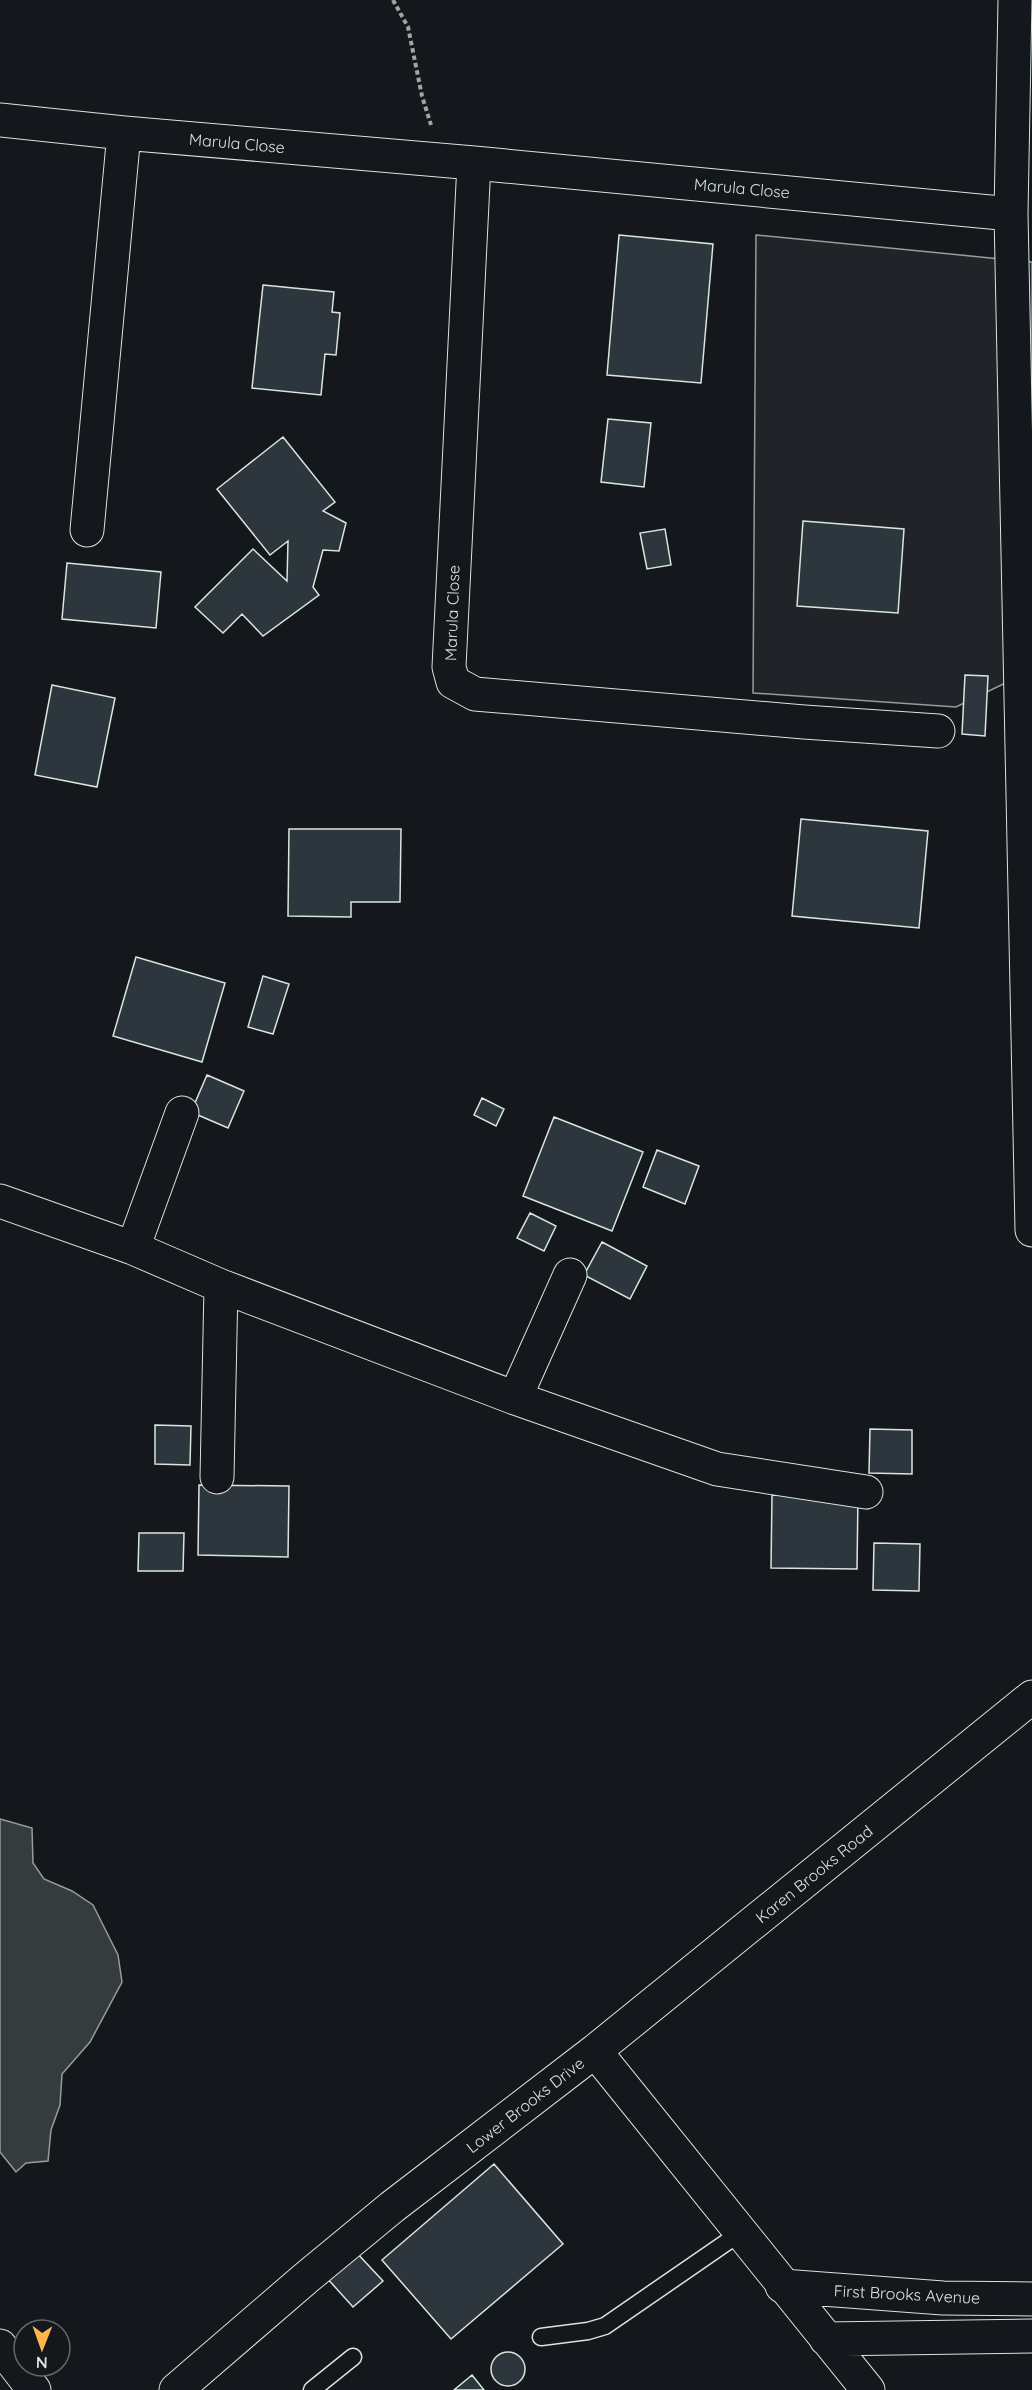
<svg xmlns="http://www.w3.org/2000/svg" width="1032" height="2390" font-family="Quicksand,sans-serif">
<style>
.green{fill:#202428;stroke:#939e99;stroke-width:1.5}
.water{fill:#363b3e;stroke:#939e99;stroke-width:1.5}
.building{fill:#2c363c;stroke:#d8e6dc;stroke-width:1.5}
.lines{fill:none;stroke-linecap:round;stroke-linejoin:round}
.service-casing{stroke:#d8e6dc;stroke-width:19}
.minor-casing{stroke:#d8e6dc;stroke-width:35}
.secondary-casing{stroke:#d8e6dc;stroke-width:35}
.path{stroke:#9da8a2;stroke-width:4;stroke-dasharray:4.5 3;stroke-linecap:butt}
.service{stroke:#14181c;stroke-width:16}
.minor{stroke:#14181c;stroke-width:33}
.secondary{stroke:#14181c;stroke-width:33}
.labels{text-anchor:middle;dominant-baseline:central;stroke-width:4.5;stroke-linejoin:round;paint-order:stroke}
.street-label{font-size:16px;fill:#d8e6dc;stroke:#14181c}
</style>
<rect width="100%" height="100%" fill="#14181c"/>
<!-- green -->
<path class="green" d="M756,235L1032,262V670L956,707L753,693Z"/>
<!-- water -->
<path class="water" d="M0,1819L32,1828L33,1863L44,1879L72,1891L93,1905L118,1955L122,1982L90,2042L62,2074L60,2105L51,2130L48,2161L26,2163L16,2172L0,2152Z"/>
<!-- building -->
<path class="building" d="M619,235L713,244L701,383L607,375Z
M263,285L334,292L332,312L340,313L336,355L325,354L321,395L252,388Z
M608,419L651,423L644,487L601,482Z
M283,437L335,502L323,511L346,523L339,551L323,550L313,587L319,595L263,636L242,614L223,633L195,607L253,549L287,581L288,541L270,555L217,489Z
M803,521L904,529L898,613L797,606Z
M665,529L671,565L647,569L640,533Z
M67,563L161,572L156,628L62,619Z
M965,675L988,676L985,736L962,734Z
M52,685L115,698L97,787L35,775Z
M801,819L928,831L919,928L792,916Z
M289,829H401L400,902H351V917L288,916Z
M136,957L225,983L202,1062L113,1036Z
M263,976L289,984L273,1034L248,1027Z
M207,1075L244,1091L228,1128L191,1112Z
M482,1098L504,1109L496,1126L474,1115Z
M554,1117L643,1152L612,1231L523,1196Z
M657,1150L699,1166L685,1204L643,1187Z
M530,1213L556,1226L544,1251L517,1238Z
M602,1242L647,1266L630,1299L584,1275Z
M155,1425L191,1426L190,1465L155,1464Z
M870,1429L912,1430V1474L869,1473Z
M199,1485L289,1486L288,1557L198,1555Z
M772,1495L858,1496L857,1569L771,1568Z
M139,1533H184L183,1571H138Z
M874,1543L920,1544L919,1591L873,1590Z
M494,2164L563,2244L451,2339L382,2260Z
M355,2251L383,2281L353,2307L326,2277Z
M491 2369a17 17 0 1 1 34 0a17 17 0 1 1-34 0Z
M472,2375L484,2390H454Z"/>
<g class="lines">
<!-- service casing -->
<g class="service-casing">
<path id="service" d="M541,2337L588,2331L605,2326L740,2233
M312,2390L353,2357"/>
</g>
<!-- minor casing -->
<g class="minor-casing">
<path id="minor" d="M0,120L124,133L474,163
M1011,214L1015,0
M87,530L124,133
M938,731L804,722L475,694L453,682L449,667L474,163L1011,214L1032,1230
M0,1201L133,1248L221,1286L515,1398L717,1469L866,1492
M133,1248L182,1113
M515,1398L570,1275
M217,1477L221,1286
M595,2051L1032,1697
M782,2286L943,2298L1032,2299
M826,2339L1032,2336
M176,2390L306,2278L392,2207L595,2051L868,2390"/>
</g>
<!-- secondary casing -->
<g class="secondary-casing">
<path id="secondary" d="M0,2346L34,2390"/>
</g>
<!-- path -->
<path class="path" d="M393,0L408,27L422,96L431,125"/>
<!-- service -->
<use href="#service" class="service"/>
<!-- minor -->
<use href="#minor" class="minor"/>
<!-- secondary -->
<use href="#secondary" class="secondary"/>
</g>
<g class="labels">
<!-- street labels -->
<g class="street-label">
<text transform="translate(237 143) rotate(5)">Marula Close</text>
<text transform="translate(742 188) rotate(5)">Marula Close</text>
<text transform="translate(452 613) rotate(-88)">Marula Close</text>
<text transform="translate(814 1874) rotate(-39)">Karen Brooks Road</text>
<text transform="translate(525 2105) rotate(-38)">Lower Brooks Drive</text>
<text transform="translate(907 2294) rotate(3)">First Brooks Avenue</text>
</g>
</g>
<!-- north arrow -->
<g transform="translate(42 2348) rotate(181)"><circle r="28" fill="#14181c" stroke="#626a69" stroke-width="1.5"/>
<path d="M0-4.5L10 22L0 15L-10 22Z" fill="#ffb74d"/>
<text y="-9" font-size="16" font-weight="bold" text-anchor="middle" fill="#d8e6dc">N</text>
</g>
</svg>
